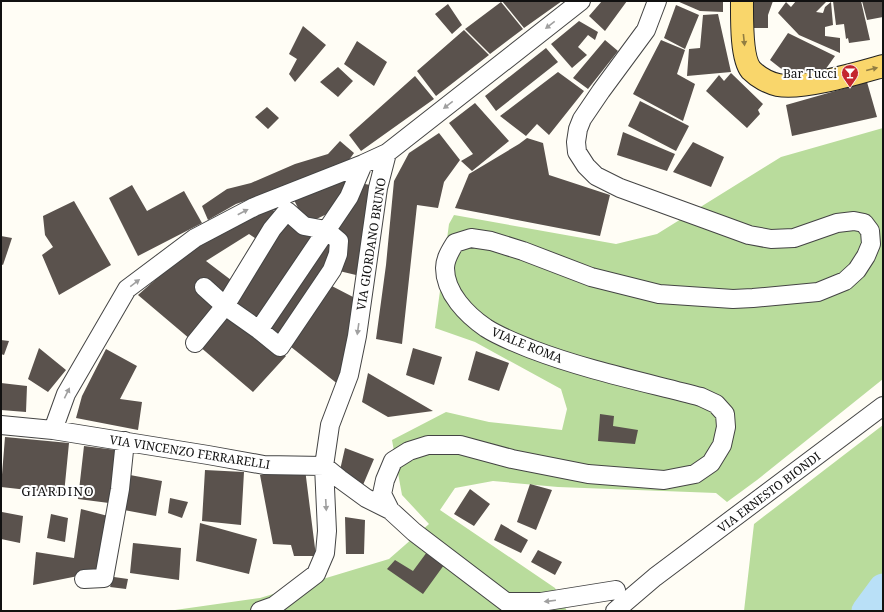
<svg xmlns="http://www.w3.org/2000/svg" width="884" height="612" font-family="'Noto Serif',serif">
<style>
.forest{fill:#b9dc9c}
.lines{fill:none;stroke-linecap:round;stroke-linejoin:round}
.river{stroke:#b9e0f7;stroke-width:29}
.building{fill:#5a524d}
.minor-casing{stroke:#444;stroke-width:20}
.major-casing{stroke:#222;stroke-width:24}
.minor{stroke:#fff;stroke-width:18}
.major{stroke:#f9d66b;stroke-width:22}
.oneway{fill:#a0a0a0}
.oneway2{fill:#917d42}
.labels{text-anchor:middle;dominant-baseline:central;stroke-width:4;stroke-linejoin:round;paint-order:stroke}
.poi-label{font-size:12px;fill:#111;stroke:#fff;text-anchor:end}
.street-label{font-size:12px;fill:#111;stroke:#fff}
.neighbourhood-label{font-size:13px;letter-spacing:1px;fill:#111;stroke:#fff}
</style>
<rect width="100%" height="100%" fill="#fffdf5"/>
<!-- forest -->
<path class="forest" d="M883,128V379L757,480L727,502L716,493L558,487L493,481L455,488L440,510L555,588L567,611H168L260,598L389,559L429,524L402,495L392,440L446,412L489,422L562,430L567,409L561,389L475,342L435,328L449,224L454,215L616,244L657,234L781,157Z
M883,425V611H744L754,524Z"/>
<g class="lines">
<!-- river -->
<path class="river" d="M866,611L883,588"/>
</g>
<!-- building -->
<path class="building" d="M502,1H562L524,28Z
M602,1H627L605,31L589,16Z
M677,1H723V12L700,11Z
M753,1H773L768,15V28H754Z
M796,1H825L826,2L816,12L823,13L825,7L831,2L833,25L825,27V36L840,38V53L799,35L778,13L786,2L791,7Z
M833,1H861L870,40L849,43L848,38L846,39L844,24L836,25Z
M862,1H883V17L867,20Z
M501,2L523,29L490,54L465,29Z
M448,4L462,25L452,34L435,14Z
M676,5L699,15L685,49L664,38Z
M718,14L731,72L687,76L689,49L700,48L703,15Z
M579,21L598,32L595,40L588,35L578,47L587,55L572,68L551,44Z
M303,26L326,45L295,82L289,74L297,59L289,54Z
M464,30L489,55L436,96L417,71Z
M788,33L835,56L825,70L813,75L784,71L770,60Z
M605,40L618,51L588,89L573,78Z
M661,40L685,50L677,74L695,84L683,121L633,94Z
M357,41L387,62L374,86L344,64Z
M546,48L558,62L496,111L485,96Z
M338,67L353,81L338,97L320,82Z
M558,72L584,91L549,135L537,124L526,136L500,116Z
M731,73L763,104L758,110L760,114L747,128L706,91L719,75L724,81Z
M415,76L434,99L361,151L349,135Z
M867,82L877,117L792,136L786,105Z
M640,101L689,126L676,151L628,126Z
M475,103L509,141L472,171L461,161L473,154L449,123Z
M267,107L279,118L268,129L255,117Z
M623,132L675,154L667,171L617,155Z
M439,133L460,160L444,182L438,208L417,205L402,344L376,339L386,265L394,181L409,153Z
M527,138L543,143L549,175L610,195L600,236L455,208L469,174L519,144Z
M340,141L354,153L344,167L236,204L208,220L202,206L227,189L251,183L295,164L328,154Z
M693,142L724,157L711,187L673,172Z
M342,177L351,186L329,213L306,224L293,198Z
M360,183L370,185L360,262L356,275L335,270L336,222Z
M132,185L147,211L184,191L202,223L138,256L109,198Z
M74,201L111,265L59,295L42,255L53,247L45,235L43,216Z
M268,207L278,213L261,242L249,234L206,261L231,280L220,308L190,339L138,295L190,249Z
M285,218L316,237L256,324L230,304Z
M1,236L12,238L3,265L1,264Z
M326,236L335,243L330,266L280,340L264,329Z
M326,283L355,298L339,385L286,343Z
M227,312L286,356L253,392L199,346Z
M1,340L9,341L4,355L1,354Z
M39,348L66,370L48,392L28,379Z
M413,348L442,357L434,385L406,375Z
M106,349L137,366L120,399L142,402L138,430L76,418L82,396Z
M476,351L509,363L499,391L468,380Z
M368,373L433,411L388,417L362,402Z
M1,383L27,386L26,412L1,410Z
M600,414L614,416L613,426L638,430L635,444L598,441Z
M5,437L69,443L64,494L1,487Z
M84,446L116,450L109,503L78,499Z
M345,448L374,459L363,485L340,470Z
M305,469L316,556H294L291,545L273,544L260,475Z
M205,470L244,472L241,525L202,521Z
M130,475L162,481L156,516L124,510Z
M530,484L552,490L536,530L517,522Z
M470,489L490,504L474,526L454,514Z
M170,498L188,502L182,518L168,513Z
M81,509L108,516L101,561L93,573L33,585L36,552L74,558Z
M2,512L23,516L20,543L1,539Z
M51,514L68,518L65,542L47,538Z
M345,517L365,520L364,554H346Z
M200,523L257,539L249,574L196,561Z
M501,524L528,540L521,553L494,540Z
M133,543L181,548L179,580L130,573Z
M538,550L562,562L555,575L531,562Z
M427,552L444,565L423,594L387,569L395,560L413,571Z
M114,577L128,579L126,589L110,587Z"/>
<g class="lines">
<!-- minor casing -->
<g class="minor-casing">
<path id="minor" d="M259,330L280,347L332,270L338,254L339,241L326,230L304,226L287,211L272,229L225,306L259,330L349,197L363,164
M195,343L225,306L204,287
M1,425L53,430L208,455L264,465L324,466L340,479L366,498L390,510
M53,430L66,394L127,289L195,238L254,207L363,164L387,153L581,1
M84,579L104,578L120,489L125,441
M506,602H541L616,590
M260,611L274,606L316,574L325,553L327,531L324,466L330,425L349,375L357,336L378,188L387,153
M521,611L510,605L414,532L390,510L382,494L385,480L393,461L409,451L428,445H460L512,459L588,474L664,480L695,474L711,463L722,445L726,427L725,414L716,404L701,397C644,382 586,370 531,349C516,343 500,337 486,328C467,315 445,293 445,268C445,259 450,251 455,243L471,238L491,241L523,251L591,277L659,294L733,299L753,298L818,292L845,281L857,270L866,256L871,244L870,231L864,223L854,221L837,223L794,238L771,239L749,235L620,188L596,176L586,166L577,152L576,142L578,129L582,119L601,91L646,30L657,1
M615,611L655,577L883,406"/>
</g>
<!-- major casing -->
<g class="major-casing">
<path id="major" d="M742,1C742,17 741,58 751,70C758,77 769,83 778,85C802,90 858,73 883,66"/>
</g>
<!-- minor -->
<use href="#minor" class="minor"/>
<!-- major -->
<use href="#major" class="major"/>
</g>
<!-- one-way arrows -->
<defs><path id="oneway-solid" d="M-6-.8H1V-3.2L6.5 0L1 3.2V.8H-6Z"/></defs>
<g class="oneway">
<use href="#oneway-solid" transform="translate(550 25) rotate(142)"/>
<use href="#oneway-solid" transform="translate(448 105) rotate(142)"/>
<use href="#oneway-solid" transform="translate(243 212) rotate(-28)"/>
<use href="#oneway-solid" transform="translate(135 283) rotate(-37)"/>
<use href="#oneway-solid" transform="translate(358 329) rotate(98)"/>
<use href="#oneway-solid" transform="translate(67 393) rotate(-64)"/>
<use href="#oneway-solid" transform="translate(326 505) rotate(87)"/>
<use href="#oneway-solid" transform="translate(550 601) rotate(173)"/>
</g>
<g class="oneway2">
<use href="#oneway-solid" transform="translate(744 40) rotate(84)"/>
<use href="#oneway-solid" transform="translate(872 69) rotate(-14)"/>
</g>
<!-- icons -->
<defs>
<g id="bar-pin" transform="scale(0.9)"><path d="M0 17L-7.5 6A9.5 9.5 0 1 1 7.5 6Z" fill="#c4262e" stroke="#fff"/><path d="M-6-5H6L.8 .8V4.5H3.5V6h-7V4.5H-.8V.8Z" fill="#fff"/></g>
</defs>
<g fill-rule="evenodd">
<use href="#bar-pin" x="850" y="73"/>
</g>
<g class="labels">
<!-- poi labels -->
<g class="poi-label">
<text x="837" y="73">Bar Tucci</text>
</g>
<!-- street labels -->
<g class="street-label">
<text transform="translate(371 244) rotate(-81)">VIA GIORDANO BRUNO</text>
<text transform="translate(527 345) rotate(22)">VIALE ROMA</text>
<text transform="translate(190 452) rotate(9)">VIA VINCENZO FERRARELLI</text>
<text transform="translate(769 492) rotate(-37)">VIA ERNESTO BIONDI</text>
</g>
<!-- neighbourhood labels -->
<g class="neighbourhood-label">
<text x="58" y="491">GIARDINO</text>
</g>
</g>
<!-- border -->
<rect width="884" height="612" fill="none" stroke="#111111" stroke-width="4"/>
</svg>
